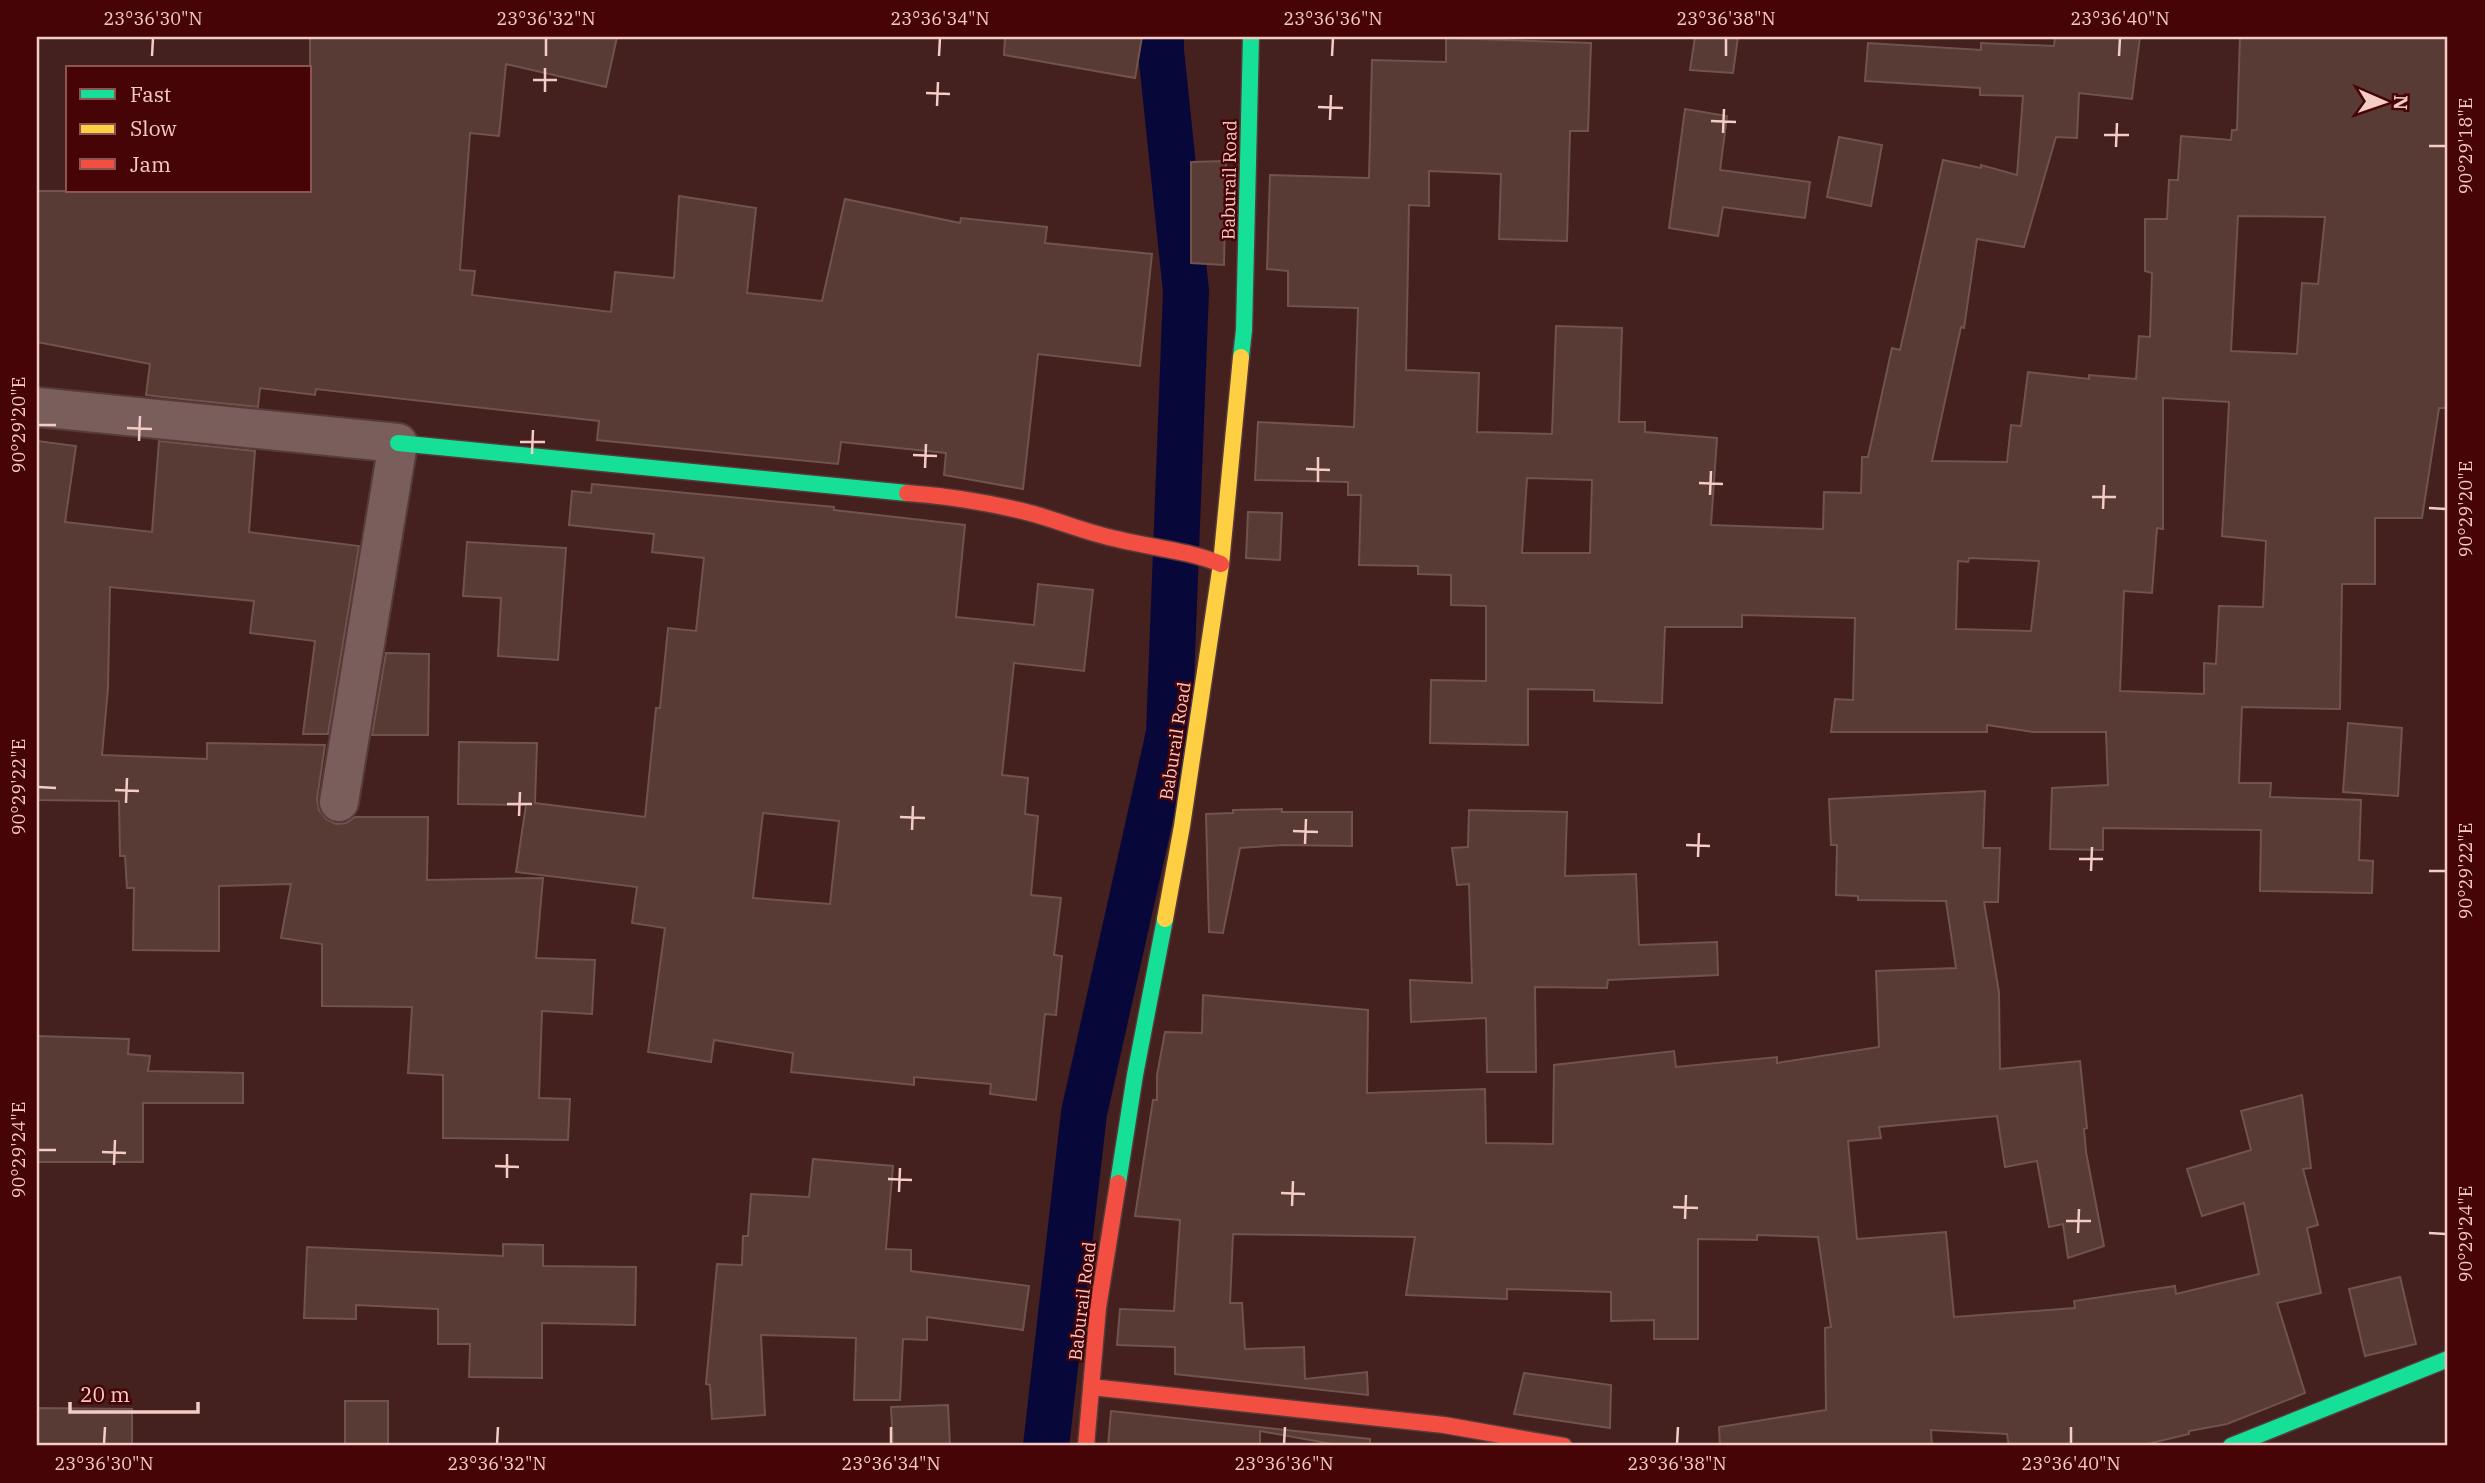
<svg xmlns="http://www.w3.org/2000/svg" width="2485" height="1483" font-family="'IBM Plex Serif',serif">
<style>
.lines{fill:none;stroke-linecap:round;stroke-linejoin:round}
.canal{stroke:#080739;stroke-width:46}
.building{fill:#583b34;stroke:#71534d;stroke-width:2;fill-rule:evenodd}
.street-casing{stroke:#573b3a;stroke-width:42}
.fast-casing{stroke:#573b3a;stroke-width:19}
.slow-casing{stroke:#573b3a;stroke-width:19}
.jam-casing{stroke:#573b3a;stroke-width:19}
.street{stroke:#795e5b;stroke-width:38}
.fast{stroke:#16e098;stroke-width:16}
.slow{stroke:#ffcf43;stroke-width:16}
.jam{stroke:#f24e42;stroke-width:16}
.ticks{fill:none;stroke:#f5cbc6;stroke-width:2.5}
.labels{text-anchor:middle;dominant-baseline:central;stroke-width:5;stroke-linejoin:round;paint-order:stroke}
.street-label{font-size:18px;fill:#f5cbc6;stroke:#460406}
.neatline{fill:none;stroke:#f5cbc6;stroke-width:2.5}
.ticks-label{font-size:18px;text-anchor:middle;fill:#f5cbc6}
</style>
<rect width="100%" height="100%" fill="#44201f"/>
<g class="lines">
<!-- canal -->
<path class="canal" d="M1046,1446L1084,1113L1169,733L1186,291L1161,51V37"/>
</g>
<!-- building -->
<path class="building" d="M310,37H617L606,87L506,64L499,136L470,133L460,270L475,271L472,295L611,312L615,272L674,278L679,196L756,208L747,293L822,301L845,199L960,223L961,218L1047,227L1045,243L1152,254L1140,366L1038,354L1023,489L944,475L946,453L841,442L838,464L597,440L599,421L316,389L315,395L260,388L258,407L162,397L146,395L150,364L37,342V191H310Z
M1005,37H1142L1135,78L1004,55Z
M1695,37H1738L1733,73L1690,70Z
M2055,37H2140L2132,99L2079,93L2077,138L2056,137L2024,247L1977,239L1964,328L1961,327L1932,461L2007,462L2011,425L2021,426L2028,372L2089,379V375L2136,379L2139,336L2150,337L2152,273L2145,271V219H2167L2169,180H2178L2181,136L2231,140L2232,130H2237L2240,37H2448V408H2439L2422,518H2375V584H2342L2340,709L2242,707L2239,783H2271L2270,797L2361,800L2359,860L2373,861L2372,893L2260,891L2261,830L2103,828V850L2050,849L2052,788L2108,785L2106,732H2033L1987,725V732H1831L1835,699L1853,700L1855,618L1742,615V627H1665L1662,703L1594,701V690L1528,689V745L1430,743L1431,680L1486,681V606L1451,605V575L1418,574V566L1359,565L1361,495H1348V482L1255,480L1258,422L1354,427L1358,308L1288,306V271L1267,269L1270,175L1369,178L1372,60L1446,62V38L1591,43L1588,131H1570L1567,241L1499,239L1501,174L1429,171V206L1409,205L1406,370L1479,373L1477,432L1552,434L1556,326L1622,328L1619,422H1645V432L1717,438L1711,525L1823,529L1824,492L1861,493L1862,457H1868L1892,348L1900,350L1943,160L1981,168V165L2017,175L2023,96L1980,95V88L1865,81L1868,43L1981,50V43L2054,46ZM2238,216L2325,217L2318,284L2302,283L2297,354L2231,351ZM2163,398L2229,402L2222,536L2266,541L2263,607L2219,606L2216,664L2204,663V694L2120,691L2124,591L2152,593L2157,528L2163,529ZM1527,478L1592,480L1590,553H1522ZM1969,558L2039,561L2031,631L1956,629L1958,561L1968,562Z
M1685,109L1727,116L1720,170L1810,182L1805,218L1723,207L1718,236L1669,228Z
M1839,137L1882,145L1871,206L1827,197Z
M1226,161L1224,265L1191,263V162Z
M37,441L76,446L65,522L152,532L159,441L255,451L249,532L359,546L328,734H303L315,641L250,633L254,601L110,587L108,688L102,755L207,759V743L325,745L317,799L319,810L326,819L336,824L346,823L355,817H428L427,880L543,878L536,958L595,960L592,1014L542,1011L539,1098L570,1099L568,1140L443,1138V1075L408,1073L412,1007L322,1006V944L281,938L291,884L219,886V951L133,950L134,888H127L125,856H120L119,801L37,800Z
M592,484L834,507V510L965,525L956,617L1034,625L1038,584L1093,590L1084,671L1014,663L1002,775L1028,778L1025,814L1038,816L1031,895L1061,898L1054,955L1062,956L1056,1015L1045,1014L1036,1100L990,1094L991,1084L914,1077V1085L791,1072L793,1053L714,1040L711,1062L648,1052L665,928L632,923L637,887L516,872L526,805L458,804L459,742L537,743L535,803L645,817L656,708H660L668,628L696,631L704,558L652,552L654,534L569,525L572,491L591,493ZM763,813L839,821L830,904L753,898Z
M1248,512L1282,513L1280,560L1246,558Z
M467,542L566,548L558,660L498,656L501,598L463,596Z
M386,653L429,654L428,735H372Z
M2348,723L2402,728L2398,796L2343,792Z
M1985,791L1983,848H2000L1998,902H1984L1999,992L2000,1069L2080,1061L2087,1128L2084,1129L2086,1152L2104,1246L2068,1258L2063,1224L2049,1227L2037,1161L2005,1167L1997,1116L1879,1127L1881,1138L1848,1141L1857,1239L1946,1232L1954,1317L2075,1308L2074,1301L2175,1286L2176,1294L2259,1274L2244,1203L2202,1216L2187,1169L2251,1150L2241,1111L2302,1095L2311,1168L2303,1169L2318,1225L2307,1228L2321,1293L2277,1303L2305,1393L2227,1424L2189,1431V1434L2139,1446H2009L2007,1434L1931,1430L1932,1446H1720L1719,1427L1826,1410L1825,1328L1831,1327L1818,1237L1757,1235V1240L1698,1239V1339H1654V1320L1611,1321V1292L1507,1289V1299L1406,1295L1415,1237L1233,1234L1230,1303H1242L1245,1349L1304,1347L1305,1379L1367,1372L1368,1395L1175,1374V1347L1117,1345L1120,1309L1174,1311L1180,1220L1135,1216L1153,1100H1157V1075L1165,1032L1202,1033L1203,995L1368,1010L1367,1093L1485,1089L1486,1143L1553,1144L1554,1065L1674,1051L1676,1067L1777,1057V1063L1879,1047L1876,971L1956,968L1946,901L1858,900V896L1836,895L1837,845H1831L1829,799Z
M1282,809V812H1352V846L1283,845L1240,848L1223,933L1209,932L1206,814L1233,813V810Z
M1469,810L1567,812L1565,876L1636,874L1639,945L1717,942L1718,975L1608,980L1607,988L1535,987L1536,1072H1487L1486,1018L1411,1022L1410,980L1472,983L1469,884L1457,885L1452,848L1468,847Z
M37,1036L129,1039L128,1054L150,1056L148,1071L243,1073V1103H143V1162H37Z
M813,1159L893,1166L886,1249L911,1250V1271L1029,1286L1023,1330L927,1317V1340L903,1339L900,1400H854L856,1338L761,1335L765,1415L712,1419L710,1385L706,1384L717,1264L742,1265L743,1236H748L751,1194L809,1197Z
M503,1244L543,1245V1266L636,1267L635,1325L542,1323V1378L469,1377L470,1344H438V1309L356,1305V1319L304,1318L307,1247L503,1256Z
M2400,1277L2416,1344L2365,1356L2349,1289Z
M1524,1373L1611,1385L1610,1428L1514,1414Z
M345,1401H388V1446H345Z
M948,1405L950,1446H893L891,1407Z
M37,1408L132,1409V1446H37Z
M1111,1411L1370,1439V1446H1343L1260,1431V1446H1108Z"/>
<g class="lines">
<!-- street casing -->
<g class="street-casing">
<path id="street" d="M37,407L398,443L339,802"/>
</g>
<!-- fast casing -->
<g class="fast-casing">
<path id="fast" d="M1241,357L1244,330L1251,37
M398,443L907,493
M1118,1183L1135,1075L1165,919
M2231,1446L2448,1359"/>
</g>
<!-- slow casing -->
<g class="slow-casing">
<path id="slow" d="M1165,919L1182,826L1221,564L1241,357"/>
</g>
<!-- jam casing -->
<g class="jam-casing">
<path id="jam" d="M907,493C947,496 996,504 1034,514C1062,522 1088,533 1117,539C1153,548 1186,550 1221,564
M1091,1387L1444,1425L1564,1446
M1086,1446L1098,1308L1118,1183"/>
</g>
<!-- street -->
<use href="#street" class="street"/>
<!-- fast -->
<use href="#fast" class="fast"/>
<!-- slow -->
<use href="#slow" class="slow"/>
<!-- jam -->
<use href="#jam" class="jam"/>
</g>
<!-- ticks -->
<path class="ticks" d="M152,56L153,38M546,56V38M939,56L940,38M1332,56L1333,38M1726,56V38M2119,56L2120,38M533,80H557M545,92V68M926,93L950,94M937,106L938,82M1318,107L1343,108M1330,120L1331,95M1711,121L1736,122M1723,133L1724,109M2104,135H2129M2429,146H2446M2116,147L2117,123M38,425H56M127,428L152,429M139,441L140,416M520,442H545M532,454L533,430M913,455L937,456M925,468L926,444M1306,469L1330,470M1318,482V457M1699,483L1723,484M1710,495L1711,471M2092,497H2116M2429,508L2446,509M2103,509L2104,485M38,787L56,788M115,790L139,791M126,803L127,778M507,804H532M519,816L520,792M900,817L925,818M912,830L913,806M1293,831L1318,832M1305,844L1306,819M1686,845L1710,846M1698,857L1699,833M2079,859H2103M2091,871L2092,847M2429,871H2446M38,1150H56M102,1152L126,1153M114,1165L115,1140M495,1166L519,1167M507,1178V1154M888,1179L912,1180M899,1192L900,1168M1281,1193L1305,1194M1292,1206L1293,1181M1673,1207L1698,1208M1685,1219L1686,1195M2066,1221H2091M2078,1233L2079,1209M2429,1233L2446,1234M104,1444L105,1427M497,1444L498,1427M891,1444V1427M1284,1444L1285,1427M1677,1444L1678,1427M2071,1444V1427"/>
<g class="labels">
<!-- street labels -->
<g class="street-label">
<text transform="translate(1229 180) rotate(-89)">Baburail Road</text>
<text transform="translate(1175 741) rotate(-81)">Baburail Road</text>
<text transform="translate(1082 1301) rotate(-83)">Baburail Road</text>
</g>
</g>
<!-- border -->
<rect width="2485" height="1483" fill="none" stroke="#460406" stroke-width="77"/>
<!-- legend -->
<rect x="66" y="66" width="245" height="126" fill="#460406" stroke="#8c5453" stroke-width="2"/>
<rect x="80" y="89" width="35" height="10" fill="#16e098" stroke="#8c5453" stroke-width="2"/>
<text x="130" y="102" font-size="21" fill="#f5cbc6">Fast</text>
<rect x="80" y="124" width="35" height="10" fill="#ffcf43" stroke="#8c5453" stroke-width="2"/>
<text x="130" y="136" font-size="21" fill="#f5cbc6">Slow</text>
<rect x="80" y="159" width="35" height="10" fill="#f24e42" stroke="#8c5453" stroke-width="2"/>
<text x="130" y="172" font-size="21" fill="#f5cbc6">Jam</text>
<!-- north arrow -->
<g transform="translate(2384 102) rotate(92)" stroke="#460406" stroke-width="5" paint-order="stroke">
<path d="M0-5L12 26L0 18L-12 26Z" fill="#f5cbc6"/>
<text y="-10" font-size="19" font-weight="bold" text-anchor="middle" fill="#f5cbc6">N</text>
</g>
<!-- scale -->
<path d="M70 1402v10h128v-10" fill="none" stroke="#f5cbc6" stroke-width="3.5"/>
<text x="80" y="1402" font-size="21" fill="#f5cbc6" stroke="#460406" stroke-width="5" paint-order="stroke">20 m</text>
<rect x="38" y="38" width="2408" height="1406" class="neatline"/>
<g class="ticks-label">
<text x="153" y="25">23°36'30"N</text>
<text x="546" y="25">23°36'32"N</text>
<text x="940" y="25">23°36'34"N</text>
<text x="1333" y="25">23°36'36"N</text>
<text x="1726" y="25">23°36'38"N</text>
<text x="2120" y="25">23°36'40"N</text>
<text transform="translate(2466 146) rotate(-90)" y="6">90°29'18"E</text>
<text transform="translate(19 425) rotate(-90)" y="6">90°29'20"E</text>
<text transform="translate(2466 509) rotate(-90)" y="6">90°29'20"E</text>
<text transform="translate(19 787) rotate(-90)" y="6">90°29'22"E</text>
<text transform="translate(2466 871) rotate(-90)" y="6">90°29'22"E</text>
<text transform="translate(19 1150) rotate(-90)" y="6">90°29'24"E</text>
<text transform="translate(2466 1234) rotate(-90)" y="6">90°29'24"E</text>
<text x="104" y="1470">23°36'30"N</text>
<text x="497" y="1470">23°36'32"N</text>
<text x="891" y="1470">23°36'34"N</text>
<text x="1284" y="1470">23°36'36"N</text>
<text x="1677" y="1470">23°36'38"N</text>
<text x="2071" y="1470">23°36'40"N</text>
</g>
</svg>
